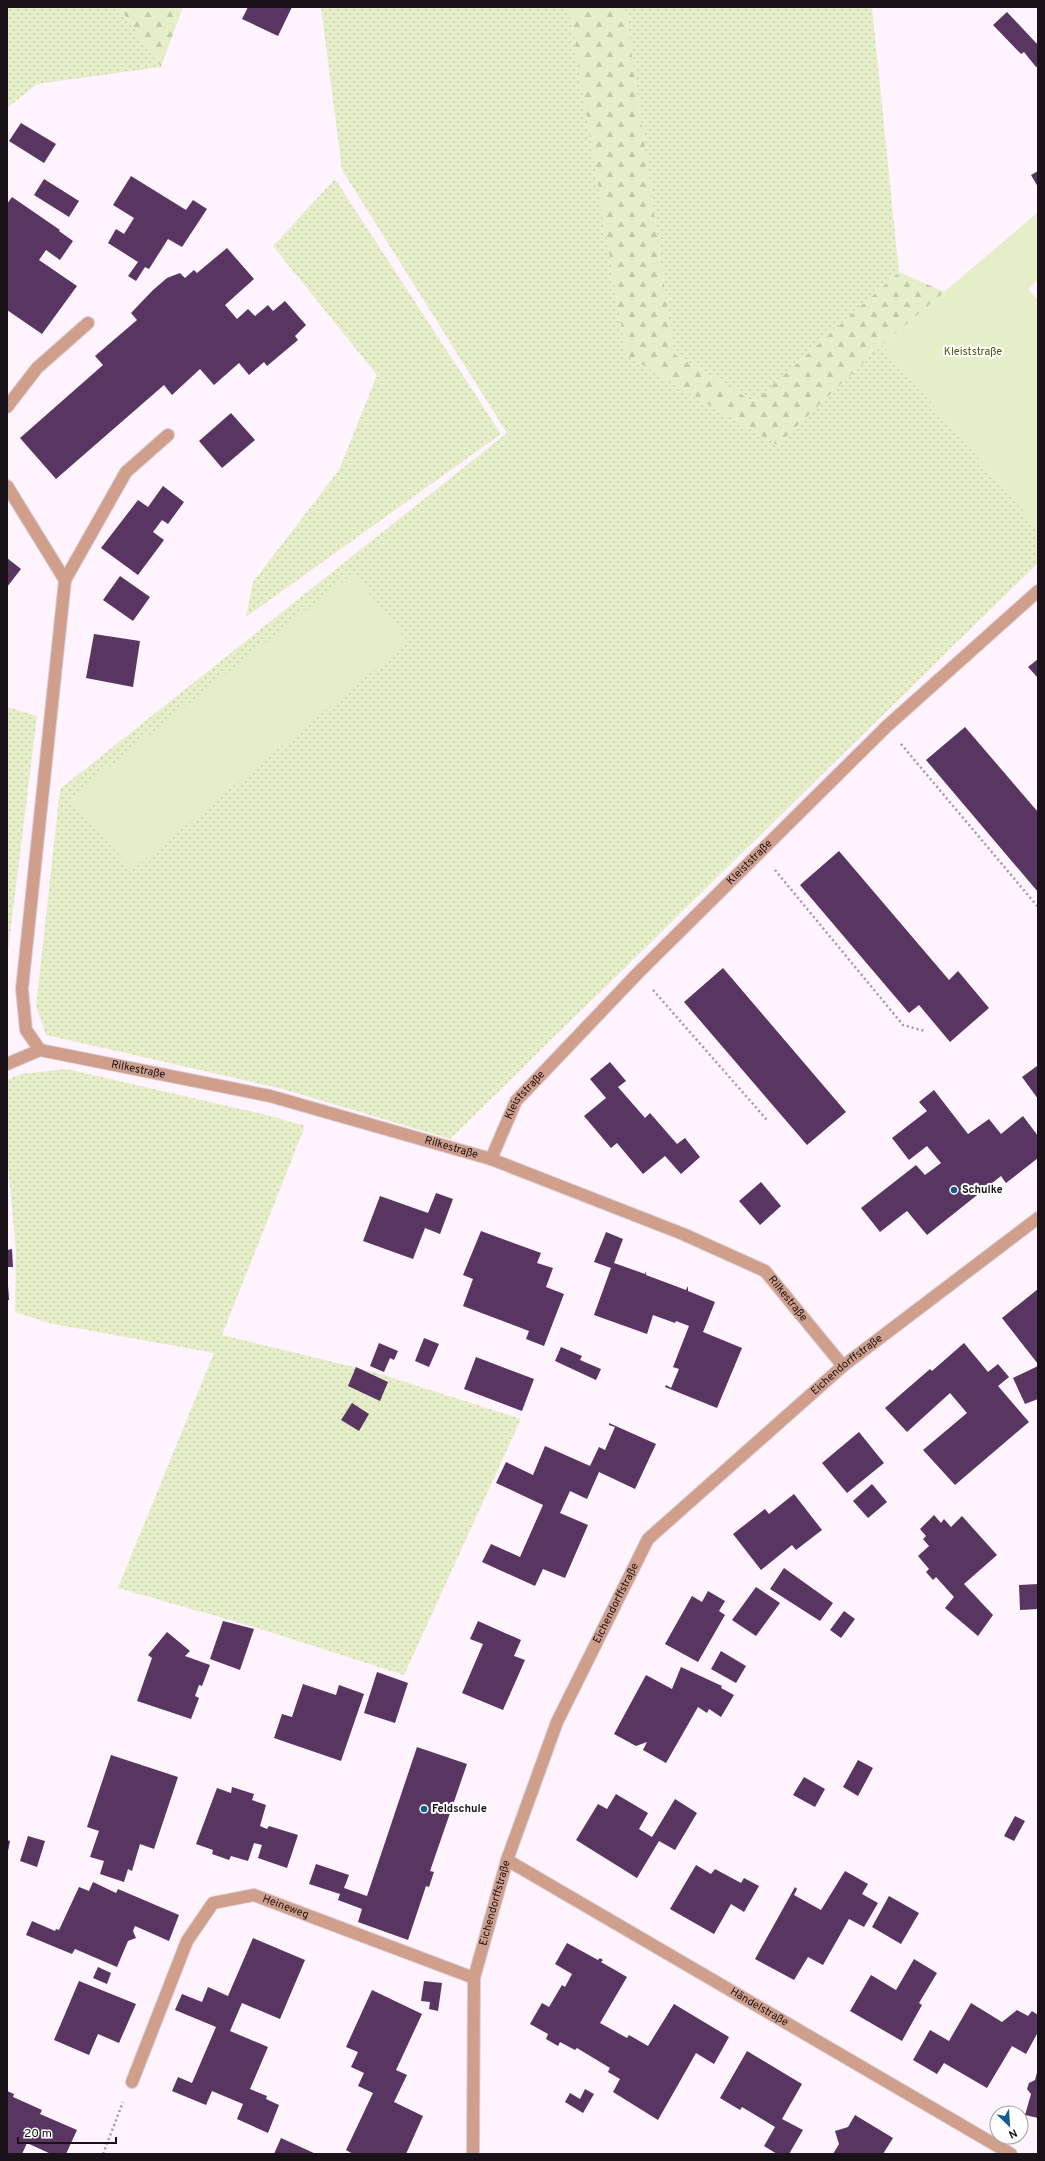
<svg xmlns="http://www.w3.org/2000/svg" width="1045" height="2161" font-family="Overpass,sans-serif">
<style>
.grass{fill:url(#grass-dots)}
.forest{fill:url(#forest-firs)}
.park{fill:#e5eec8}
.building{fill:#593561}
.lines{fill:none;stroke-linecap:round;stroke-linejoin:round}
.minor-casing{stroke:#dacfd9;stroke-width:14}
.path{stroke:#a298a1;stroke-width:2.5;stroke-dasharray:2 3;stroke-linecap:butt}
.minor{stroke:#d09f8b;stroke-width:12}
.poi-dot{fill:#165b8f;stroke:#fff;stroke-width:1.5}
.labels{text-anchor:middle;dominant-baseline:central;stroke-width:4;stroke-linejoin:round;paint-order:stroke}
.park-label{font-size:11px;fill:#4f5914;stroke:#fff}
.street-label{font-size:11px;fill:#191319;stroke:#fff}
.poi-label{font-size:11px;font-weight:bold;fill:#191319;stroke:#fff;text-anchor:start}
</style>
<defs>
<pattern id="grass-dots" width="8" height="8" patternUnits="userSpaceOnUse"><rect width="8" height="8" fill="#e5eec8"/><path d="M2 2h.1M6 6h.1" fill="none" stroke="#c4cbab" stroke-width="1.8" stroke-linecap="round"/></pattern>
<pattern id="forest-firs" width="22" height="20" patternUnits="userSpaceOnUse"><rect width="22" height="20" fill="#e5eec8"/><path d="M5 1l3.5 6h-7zM16 11l3.5 6h-7z" fill="#c4cbab"/></pattern>
</defs>
<rect width="100%" height="100%" fill="#fff3fe"/>
<!-- grass -->
<path class="grass" d="M7,7H119L161,67L37,84L7,108Z
M321,7H569L626,355L777,445L882,345L1038,528V563L450,1139L283,1089L46,1035L36,1006L60,789L507,433L342,170Z
M625,7H872L899,272L754,402L674,354Z
M335,179L501,434L246,617L253,582L339,470L377,375L273,246Z
M7,707L37,716L7,959Z
M67,1069L267,1115L305,1126L222,1335L374,1372L521,1419L404,1675L254,1627L118,1588L214,1353L48,1323L15,1312L16,1250L7,1155V1080L21,1074Z"/>
<!-- forest -->
<path class="forest" d="M119,7H183L161,67Z
M569,7H625L674,354L754,402L899,272L945,292L882,345L777,445L626,355Z"/>
<!-- park -->
<path class="park" d="M1038,212V280L1028,289L1038,300V528L882,345Z
M353,573L408,642L132,870L70,798Z"/>
<!-- building -->
<path class="building" d="M248,7H292L278,36L242,19Z
M1007,12L1038,45V66L1036,67L1024,52L1021,54L993,25Z
M21,123L56,144L44,163L9,141Z
M1038,171V187L1031,175Z
M131,176L186,210L193,200L207,209L182,247L168,239L149,269L145,267L136,281L128,276L138,262L108,243L116,229L124,234L134,218L113,205Z
M44,179L79,201L69,217L34,195Z
M12,197L60,230L59,231L73,241L60,260L46,250L39,260L77,286L42,334L7,310V204Z
M227,248L254,279L225,305L237,319L248,309L255,316L268,305L273,311L285,301L306,325L295,336L298,340L267,366L264,362L249,375L239,363L214,385L200,369L172,395L164,385L56,479L20,438L103,365L95,356L137,320L131,313L153,290L167,278L180,273L185,278L194,270L197,273Z
M231,413L255,440L222,468L199,441Z
M163,486L184,502L168,524L162,520L153,532L164,540L138,575L101,548L138,500L148,507Z
M7,558L21,569L7,587Z
M120,576L150,597L133,621L103,600Z
M94,634L140,641L133,687L86,678Z
M1038,659V678L1028,667Z
M965,727L1038,812V892L926,760Z
M839,851L949,980L958,971L989,1008L950,1042L919,1005L909,1013L800,885Z
M723,968L846,1112L807,1145L684,1002Z
M610,1062L626,1081L618,1087L645,1118L650,1113L677,1144L685,1138L700,1157L681,1174L665,1156L643,1174L617,1143L611,1148L584,1116L606,1098L590,1079Z
M1037,1066L1038,1067V1099L1022,1077Z
M934,1090L968,1134L989,1119L1001,1134L1023,1116L1038,1136V1158L1006,1183L1001,1176L927,1235L907,1211L880,1232L861,1208L916,1165L925,1175L941,1163L927,1146L909,1160L892,1138L927,1111L919,1102Z
M761,1182L781,1206L760,1225L739,1201Z
M436,1193L453,1199L440,1234L425,1228L413,1259L363,1241L380,1196L428,1213Z
M481,1231L541,1253L537,1263L553,1268L546,1287L564,1294L544,1346L526,1339L529,1331L463,1306L473,1279L463,1275Z
M606,1232L623,1239L614,1263L645,1274L646,1271V1275L686,1290L688,1286V1291L715,1302L703,1332L742,1348L717,1408L665,1387L666,1385L671,1388L679,1369L673,1367L689,1326L676,1321L675,1323L653,1315L647,1334L594,1315L611,1268L594,1262Z
M12,1249L13,1267H7V1250Z
M7,1286H8L9,1300H7Z
M1038,1289V1364L1002,1318Z
M424,1338L439,1344L429,1367L415,1361Z
M379,1343L398,1351L394,1360L390,1358L384,1372L370,1366Z
M964,1343L988,1372L998,1364L1009,1377L998,1386L1029,1422L955,1485L923,1450L967,1413L950,1393L907,1432L885,1408L930,1369L932,1371Z
M561,1347L582,1356L580,1360L601,1369L596,1380L555,1361Z
M476,1357L534,1379L522,1411L464,1389Z
M1038,1366V1399L1025,1404L1013,1378Z
M356,1367L388,1382L380,1401L348,1386Z
M352,1403L369,1414L359,1431L341,1420Z
M609,1423L656,1444L635,1489L599,1472L587,1499L570,1491L560,1513L588,1525L565,1578L543,1569L535,1586L482,1562L491,1544L520,1557L543,1505L496,1483L506,1462L533,1475L545,1446L590,1466L599,1447L605,1450L615,1427L609,1425Z
M859,1432L884,1463L847,1493L822,1463Z
M872,1484L887,1502L868,1518L853,1501Z
M794,1494L822,1530L796,1550L792,1545L761,1570L733,1534L765,1509L769,1514Z
M934,1515L941,1523L944,1519L951,1527L962,1516L997,1555L964,1584L993,1615L978,1636L945,1608L954,1597L936,1577L933,1580L926,1572L929,1569L918,1556L929,1546L923,1539L926,1536L920,1529Z
M784,1568L833,1603L820,1621L770,1589Z
M1038,1584V1609L1020,1610L1019,1585Z
M756,1587L780,1603L756,1636L732,1620Z
M708,1591L725,1601L719,1611L725,1615L698,1662L665,1644L692,1596L702,1602Z
M844,1611L855,1619L841,1638L830,1630Z
M223,1621L254,1629L240,1670L210,1659Z
M478,1621L521,1640L514,1656L525,1660L503,1710L462,1693L483,1644L470,1639Z
M167,1632L190,1651L185,1656L210,1665L202,1686L199,1685L195,1696L199,1698L191,1719L137,1701L152,1658L148,1655Z
M721,1651L746,1666L736,1683L711,1669Z
M681,1667L722,1686L721,1688L734,1695L721,1717L709,1709L707,1713L698,1707L666,1763L643,1750L647,1742L636,1746L614,1734L646,1675L672,1689Z
M377,1672L408,1683L395,1723L364,1713Z
M303,1684L336,1695L339,1685L364,1694L341,1761L274,1738L282,1714L292,1717Z
M417,1747L467,1764L430,1871L434,1872L429,1887L426,1886L408,1940L358,1922L362,1909L338,1900L340,1894L309,1884L316,1864L349,1875L344,1888L367,1896Z
M111,1755L178,1777L154,1849L140,1844L132,1871L128,1869L124,1882L100,1874L104,1861L90,1857L99,1831L87,1827Z
M858,1760L873,1768L858,1796L843,1787Z
M804,1777L825,1789L815,1807L793,1795Z
M232,1787L254,1794L252,1800L266,1805L260,1826L267,1829L269,1826L298,1835L287,1868L258,1858L262,1845L254,1843L248,1861L231,1856L229,1860L212,1854L213,1850L196,1844L217,1788L231,1793Z
M616,1794L648,1813L639,1829L652,1837L675,1799L697,1813L675,1850L659,1841L637,1878L576,1840L598,1804L607,1809Z
M1015,1816L1025,1821L1014,1841L1004,1836Z
M28,1836L45,1841L37,1867L20,1861Z
M7,1840L10,1841L8,1851H7Z
M696,1865L711,1874L715,1869L741,1883L744,1878L759,1886L744,1912L731,1904L714,1934L670,1909Z
M845,1871L868,1884L862,1894L878,1903L864,1927L849,1919L823,1965L808,1957L794,1980L755,1959L795,1887L797,1889L794,1895L821,1910Z
M93,1882L116,1893L118,1889L179,1915L169,1941L135,1926L133,1931L136,1938L128,1941L117,1967L75,1949L72,1954L26,1935L32,1921L55,1931L56,1929L59,1930L79,1887L89,1891Z
M889,1896L919,1913L901,1944L872,1927Z
M253,1938L305,1960L280,2019L242,2003L230,2031L268,2047L250,2089L267,2096L266,2099L279,2105L268,2133L237,2119L243,2104L212,2091L206,2105L172,2091L178,2077L192,2083L216,2027L175,2010L182,1994L202,2002L208,1987L228,1996Z
M567,1943L598,1960L600,1958L603,1960L601,1962L627,1977L600,2023L627,2038L629,2035L648,2046L674,2004L729,2037L714,2064L696,2053L658,2120L613,2092L620,2079L608,2072L610,2068L577,2048L575,2050L560,2042L558,2046L546,2039L548,2034L530,2024L542,2003L549,2007L562,1985L565,1987L572,1974L555,1964Z
M914,1959L937,1973L919,2003L922,2005L902,2041L850,2011L871,1975L896,1990Z
M98,1967L111,1973L107,1984L93,1978Z
M79,1981L136,2004L119,2043L98,2034L89,2055L54,2040Z
M424,1981L442,1983L438,2011L429,2009L430,2002L421,2001Z
M372,1990L422,2014L396,2070L407,2075L394,2102L423,2116L406,2154H353L346,2150L373,2093L358,2086L364,2073L351,2067L358,2052L346,2047Z
M971,2003L1002,2022L1017,2010L1028,2016L1032,2011L1038,2015V2032L1026,2054L1012,2046L987,2088L944,2063L937,2074L913,2060L930,2030L949,2041Z
M747,2051L802,2084L782,2119L803,2130L789,2154H777L764,2146L775,2127L742,2107L740,2110L720,2098Z
M1038,2069V2118L1025,2115L1031,2094L1027,2089L1029,2083L1035,2080Z
M585,2089L594,2094L583,2113L565,2102L570,2093L580,2099Z
M7,2091L14,2094L13,2097L42,2110L40,2114L77,2130L66,2154H51L27,2143L22,2154H7Z
M855,2115L893,2138L883,2154H833L839,2144L835,2131L848,2127Z
M281,2138L316,2154H274Z"/>
<g class="lines">
<!-- minor casing -->
<g class="minor-casing">
<g id="minor">
<path d="M7,407L37,368L88,323"/>
<path d="M7,486L65,580"/>
<path d="M40,1050L26,1030L22,989L65,580L126,472L168,435"/>
<path id="s1" d="M7,1064L40,1050L270,1096L491,1159L683,1234L765,1271L843,1366"/>
<path id="s2" d="M491,1159L516,1101L638,973L886,727L1038,591"/>
<path id="s3" d="M507,1860L1011,2154"/>
<path id="s4" d="M132,2082L187,1941L213,1903L254,1895L474,1978"/>
<path id="s5" d="M473,2154L474,1978L507,1860L557,1722L648,1539L843,1366L1038,1218"/>
</g>
</g>
<!-- path -->
<path class="path" d="M901,744L1038,907
M775,870L903,1025L925,1031
M653,990L767,1120
M103,2154L123,2102"/>
<!-- minor -->
<use href="#minor" class="minor"/>
</g>
<!-- markers -->
<g class="poi-dot">
<circle cx="954" cy="1190" r="4"/>
<circle cx="424" cy="1809" r="4"/>
</g>
<g class="labels">
<!-- park labels -->
<g class="park-label">
<text x="973" y="352">Kleiststraße</text>
</g>
<!-- street labels -->
<g class="street-label">
<text stroke="none"><textPath href="#s2" startOffset="397">Kleiststraße</textPath></text>
<text stroke="none"><textPath href="#s1" startOffset="136">Rilkestraße</textPath></text>
<text stroke="none"><textPath href="#s2" startOffset="73">Kleiststraße</textPath></text>
<text stroke="none"><textPath href="#s1" startOffset="459">Rilkestraße</textPath></text>
<text stroke="none"><textPath href="#s1" startOffset="832">Rilkestraße</textPath></text>
<text stroke="none"><textPath href="#s5" startOffset="914">Eichendorffstraße</textPath></text>
<text stroke="none"><textPath href="#s5" startOffset="578">Eichendorffstraße</textPath></text>
<text stroke="none"><textPath href="#s5" startOffset="254">Eichendorffstraße</textPath></text>
<text stroke="none"><textPath href="#s4" startOffset="273">Heineweg</textPath></text>
<text stroke="none"><textPath href="#s3" startOffset="292">Händelstraße</textPath></text>
</g>
<!-- poi labels -->
<g class="poi-label">
<text x="962" y="1190">Schulke</text>
<text x="432" y="1809">Feldschule</text>
</g>
</g>
<!-- border -->
<rect width="1045" height="2161" fill="none" stroke="#191319" stroke-width="16"/>
<!-- north arrow -->
<g transform="translate(1009 2125) rotate(155)"><circle r="19" fill="#ffffff" stroke="#a3a1a3"/>
<path d="M0-3L7 15L0 10L-7 15Z" fill="#165b8f"/>
<text y="-6" font-size="11" font-weight="bold" text-anchor="middle" fill="#191319">N</text>
</g>
<!-- scale -->
<path d="M18 2137v6h98v-6" fill="none" stroke="#191319" stroke-width="2"/>
<text x="24" y="2137" font-size="12" fill="#191319" stroke="#ffffff" stroke-width="3" paint-order="stroke">20 m</text>
</svg>
